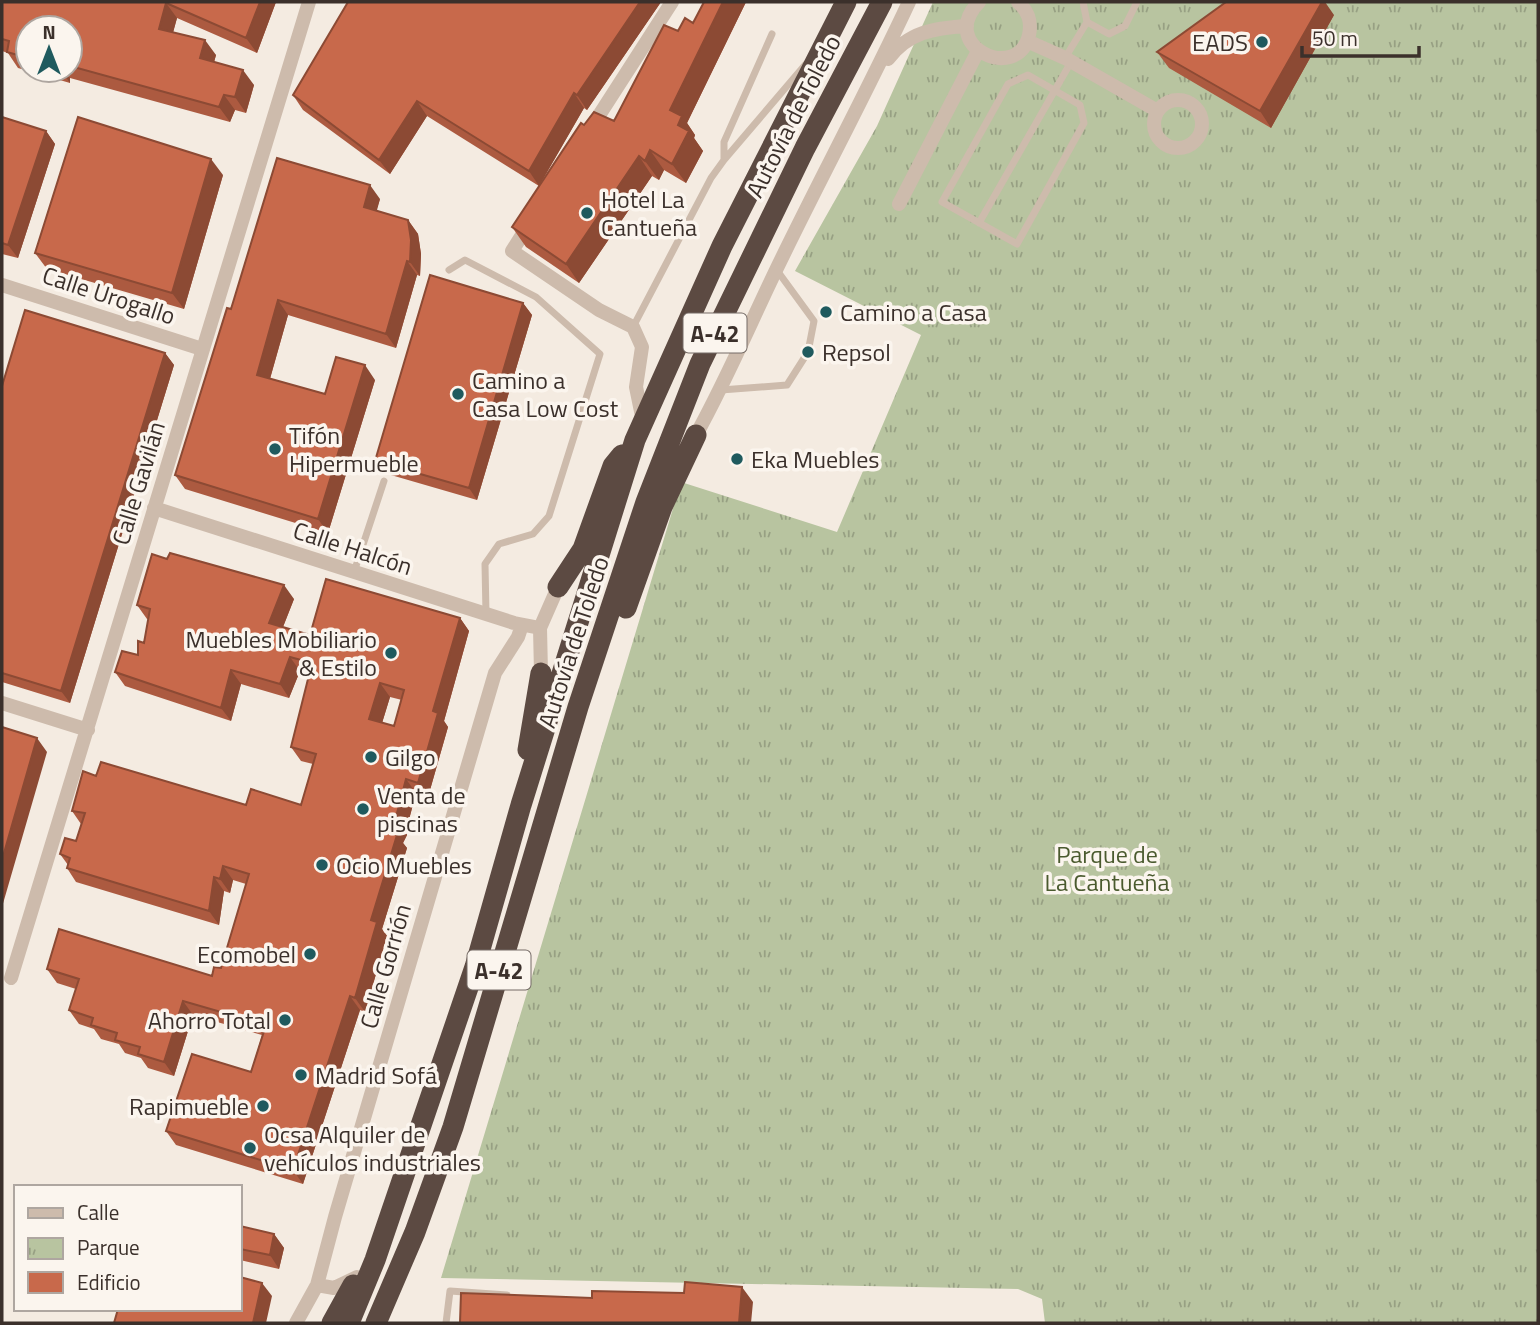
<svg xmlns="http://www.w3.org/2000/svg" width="1540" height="1325" font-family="'Titillium Web',sans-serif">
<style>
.park{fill:url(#park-tufts)}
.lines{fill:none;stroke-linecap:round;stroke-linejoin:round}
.service{stroke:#cdbbac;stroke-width:7}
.minor{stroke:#cdbbac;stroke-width:14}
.motorway{stroke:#5c4a42;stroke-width:21}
.wall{fill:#ac5a40;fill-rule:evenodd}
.shaded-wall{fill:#8c4a34}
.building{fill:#c8694b;stroke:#8c4a34;stroke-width:2;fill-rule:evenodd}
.poi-dot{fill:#1f5a5e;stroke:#fbf5ee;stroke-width:2.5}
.labels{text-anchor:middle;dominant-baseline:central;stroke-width:7;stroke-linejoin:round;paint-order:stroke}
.shield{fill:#fbf5ee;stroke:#756b66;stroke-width:2}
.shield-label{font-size:23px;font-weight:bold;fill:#3b302b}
.poi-label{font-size:24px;fill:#3b302b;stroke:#fbf5ee;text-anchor:start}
.street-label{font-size:24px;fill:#3b302b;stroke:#fbf5ee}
.park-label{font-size:24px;fill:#4a5a2e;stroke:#fbf5ee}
</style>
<defs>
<pattern id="park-tufts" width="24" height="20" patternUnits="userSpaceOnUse" patternTransform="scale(1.75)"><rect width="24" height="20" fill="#b8c4a0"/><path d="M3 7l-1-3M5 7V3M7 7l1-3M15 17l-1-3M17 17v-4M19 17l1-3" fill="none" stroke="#97a083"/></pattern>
</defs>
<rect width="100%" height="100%" fill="#f4ebe1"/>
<!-- park -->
<path class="park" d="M933,2H1538V1323H1045L1042,1299L1018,1289L441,1278L681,482L837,532L921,335L795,271L877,126Z"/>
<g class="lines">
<!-- service -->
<path class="service" d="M1087,22L1109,34L1125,26L1137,2
M1065,58L1087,22L1083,2
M1028,75L1080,105L1084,123L1017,244L942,202L1008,84Z
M724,159V142L772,34
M979,223L1071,62
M449,270L465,260L536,297L600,354L549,516L533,534L499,544L485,564L486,614
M633,327L711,178L724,160L805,65
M721,390L787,385L808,352L814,321L776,269
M354,572L384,481
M446,1323L450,1291L507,1295"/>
<!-- minor -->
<path class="minor" d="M979,2C936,46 1018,84 1029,35C1032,21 1028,11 1018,2
M1027,41L1065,58L1156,110
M888,59C908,32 934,28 967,26
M1154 124a24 24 0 1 1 48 0a24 24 0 1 1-48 0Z
M589,131L672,2
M899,204L978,51
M529,224L512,251L599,310L633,327L642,347L636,387L643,421
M2,285L202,349
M696,435C726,381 750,324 777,268C820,179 867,92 909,2
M154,508L514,623L540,628
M541,673L540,628L558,587
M2,703L88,730
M11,978L309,2
M317,1285L334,1288L357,1277
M296,1323L317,1285L335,1217L495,673L518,637L522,625"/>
<!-- motorway -->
<path class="motorway" d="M558,587L583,549L613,466L622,455
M626,608L662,507L696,435
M528,750L541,673
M332,1323L353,1285
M349,1323L375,1260L475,967L521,805L635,440L722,246L846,2
M376,1323L415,1232L453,1127L578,707L646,502L700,364L805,148L882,2"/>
</g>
<!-- wall -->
<path class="wall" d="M2,2H276L257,53L177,18L173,32L216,55L214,62L254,85L246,113L235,110L230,122L70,78V83L18,68L8,53L2,51ZM28,28H70V70H28Z
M661,2L587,110L584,108L539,186L427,116L390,174L303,110L293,95Z
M704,2H746L687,123L695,135L694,138L703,151L686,183L664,170L659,180L652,176L579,283L526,247L512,227L584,125L614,121L678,31L693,23Z
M1334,15L1271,128L1169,68L1157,52Z
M2,117L46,131L55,144L18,258L2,254Z
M223,175L184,309L47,269L35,253Z
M380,199L376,211L408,220L418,234L421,254L420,276L417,275L396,348L288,315L270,379L325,394L375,380L328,533L185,489L175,475L231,309Z
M523,303L532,315L477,500L384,473L375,461Z
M165,353L174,365L70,703L2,682V386Z
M167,559L294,599L283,627L310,635L460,618L469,631L444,721L448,727L428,797L416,793L406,831L407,835L403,843L407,848L382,929L387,936L365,1012L360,1010L303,1184L176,1145L166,1131L251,1072L262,1035L193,1015L174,1076L148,1068L141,1058L125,1053L119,1044L101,1039L94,1029L79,1024L69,1010L76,989L57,983L47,969L212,976L221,968L246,884L233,880L230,893L224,891L219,925L76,882L67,868L68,865L60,854L76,841L81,824L72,811L96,776L246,805H301L313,764L301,761L291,747L310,673L300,671L289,698L241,684L231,721L125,686L115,672L138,655L144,643L148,619H147L137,605ZM390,697L402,700L394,726L382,723Z
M240,1226L274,1234L284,1248L279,1269L240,1260Z"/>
<!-- shaded-wall -->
<path class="shaded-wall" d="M260,2H276L257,53L246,38Z
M640,2H661L587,110L577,95Z
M723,2H746L687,123L695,135L694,138L703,151L686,183L672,164L678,125L670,110Z
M1322,2H1325L1334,15L1271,128L1260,111Z
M166,3L177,18L170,44L159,29Z
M205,40L216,55L211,73L200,58Z
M61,70H64L70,78V83Z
M243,70L254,85L246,113L235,97Z
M574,93L584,108L539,186L529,171Z
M224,95L235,110L230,122L219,107Z
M417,101L427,116L390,174L379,160Z
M46,131L55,144L18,258L8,245Z
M650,150L664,170L659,180L645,161Z
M639,156L652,176L579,283L566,264Z
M211,159L223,175L184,309L172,293Z
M370,185L380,199L374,221L364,207Z
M408,220L418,234L421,254L420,276L410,262Z
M407,261L417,275L396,348L386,334Z
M278,300L288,315L267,389L257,375Z
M523,303L532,315L477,500L469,488Z
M165,353L174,365L70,703L61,691Z
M365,365L375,380L328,533L318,519Z
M284,585L294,599L279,637L269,623Z
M460,618L469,631L444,721L448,727L428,797L418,783L433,711Z
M290,657L300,671L289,698L280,684Z
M231,670L241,684L231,721L221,708Z
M380,683L390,697L379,733L369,719Z
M37,738L47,752L2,907V860Z
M406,779L416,793L406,831L407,835L403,843L407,848L382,929L387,936L365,1012L355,998L371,920L396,817Z
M223,866L233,880L230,893L220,879Z
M214,877L224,891L219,925L209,911Z
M350,996L360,1010L303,1184L293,1170Z
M183,1001L193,1015L174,1076L164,1062Z
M274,1234L284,1248L279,1269L270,1255Z
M262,1283L272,1296L266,1323H253Z
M742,1287L753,1302L751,1323H739Z"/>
<!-- building -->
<path class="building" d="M2,2H260L246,38L166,3L159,29L205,40L200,58L243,70L235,97L224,95L219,107L70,66V28H28V58L7,52L9,41L2,39Z
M348,2H640L577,95L574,93L529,171L417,101L379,160L293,95Z
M704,2H723L670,110L682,116L678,125L689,131L672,164L650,150L645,161L639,156L566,264L512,227L581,123L584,125L594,112L614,121L664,25L678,31L685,18L693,23Z
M1226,2H1322L1260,111L1157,52Z
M2,117L46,131L8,245L2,243Z
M78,117L211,159L172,293L35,253Z
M277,158L370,185L364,207L408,220L411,240L410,262L407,261L386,334L278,300L257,375L325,394L336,357L365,365L318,519L175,475L227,308L231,309Z
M430,275L523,303L469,488L375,461Z
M25,310L165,353L61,691L2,673V386Z
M170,553L284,585L269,623L310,635L326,579L460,618L433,711L438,713L418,783L406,779L396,817L398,821L392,833L397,835L371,920L377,922L355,998L350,996L293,1170L166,1131L192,1054L251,1072L266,1025L183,1001L164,1062L138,1054L140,1047L115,1040L117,1033L91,1025L93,1018L69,1010L79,979L47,969L59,929L212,976L214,967L221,968L249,874L223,866L220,879L214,877L209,911L67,868L70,858L60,854L65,838L76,841L85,813L72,811L83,771L96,776L101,762L246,805L251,789L301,805L316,754L291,747L312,663L290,657L280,684L231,670L221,708L115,672L122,651L138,655V641L144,643L150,609L137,605L152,554L167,559ZM380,683L404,690L394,726L369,719Z
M2,727L37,738L2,860Z
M240,1226L274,1234L270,1255L240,1249Z
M240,1277L262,1283L253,1323H114L118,1309H240Z
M685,1282L742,1287L739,1323H460L461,1293L592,1298V1291L684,1293Z"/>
<!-- markers -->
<g class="poi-dot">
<circle cx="1262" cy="42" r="7"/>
<circle cx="587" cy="213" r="7"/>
<circle cx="826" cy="312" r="7"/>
<circle cx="808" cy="352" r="7"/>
<circle cx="458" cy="394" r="7"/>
<circle cx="275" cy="449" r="7"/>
<circle cx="737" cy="459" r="7"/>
<circle cx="391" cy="653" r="7"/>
<circle cx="371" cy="757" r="7"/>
<circle cx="363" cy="809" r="7"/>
<circle cx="322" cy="865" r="7"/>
<circle cx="310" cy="954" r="7"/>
<circle cx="285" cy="1020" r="7"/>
<circle cx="301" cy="1075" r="7"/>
<circle cx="263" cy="1106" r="7"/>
<circle cx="250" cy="1148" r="7"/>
</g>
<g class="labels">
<!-- shield labels -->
<g class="shield">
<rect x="683.5" y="313.5" width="63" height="39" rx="5"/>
<rect x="467.5" y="950.5" width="63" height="39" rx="5"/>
</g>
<g class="shield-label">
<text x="715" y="333">A-42</text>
<text x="499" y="970">A-42</text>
</g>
<!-- poi labels -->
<g class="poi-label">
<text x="1248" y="42" text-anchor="end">EADS</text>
<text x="601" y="199">Hotel La<tspan x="601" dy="28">Cantueña</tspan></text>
<text x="840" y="312">Camino a Casa</text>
<text x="822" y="352">Repsol</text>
<text x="472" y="380">Camino a<tspan x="472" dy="28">Casa Low Cost</tspan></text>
<text x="289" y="435">Tifón<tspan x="289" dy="28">Hipermueble</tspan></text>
<text x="751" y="459">Eka Muebles</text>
<text x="377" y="639" text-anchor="end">Muebles Mobiliario<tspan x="377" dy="28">&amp; Estilo</tspan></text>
<text x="385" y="757">Gilgo</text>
<text x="377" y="795">Venta de<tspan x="377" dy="28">piscinas</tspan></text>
<text x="336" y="865">Ocio Muebles</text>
<text x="296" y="954" text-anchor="end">Ecomobel</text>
<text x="271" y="1020" text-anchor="end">Ahorro Total</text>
<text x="315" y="1075">Madrid Sofá</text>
<text x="249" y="1106" text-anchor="end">Rapimueble</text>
<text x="264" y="1134">Ocsa Alquiler de<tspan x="264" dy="28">vehículos industriales</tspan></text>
</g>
<!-- street labels -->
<g class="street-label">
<text transform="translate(793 116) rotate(-63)">Autovía de Toledo</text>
<text transform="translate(109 295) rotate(18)">Calle Urogallo</text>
<text transform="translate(138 483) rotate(-73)">Calle Gavilán</text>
<text transform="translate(353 548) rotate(18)">Calle Halcón</text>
<text transform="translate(573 642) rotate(-72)">Autovía de Toledo</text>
<text transform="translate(385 966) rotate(-74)">Calle Gorrión</text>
</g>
<!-- park labels -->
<g class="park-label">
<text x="1107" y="854">Parque de<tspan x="1107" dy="28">La Cantueña</tspan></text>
</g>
</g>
<!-- border -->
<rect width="1540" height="1325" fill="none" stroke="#3b302b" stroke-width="7"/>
<!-- legend -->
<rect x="14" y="1185" width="228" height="126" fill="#fbf5ee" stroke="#aea6a0" stroke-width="2"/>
<rect x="28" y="1208" width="35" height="10" fill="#cdbbac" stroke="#aea6a0" stroke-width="2"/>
<text x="77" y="1220" font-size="21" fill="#3b302b">Calle</text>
<rect x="28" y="1238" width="35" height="21" fill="url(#park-tufts)" stroke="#aea6a0" stroke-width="2"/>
<text x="77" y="1255" font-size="21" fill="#3b302b">Parque</text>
<rect x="28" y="1272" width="35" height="21" fill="#c8694b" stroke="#aea6a0" stroke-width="2"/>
<text x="77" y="1290" font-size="21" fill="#3b302b">Edificio</text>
<!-- north arrow -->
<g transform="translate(49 49)"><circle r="33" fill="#fbf5ee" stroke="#aea6a0" stroke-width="2"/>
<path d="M0-5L12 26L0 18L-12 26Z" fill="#1f5a5e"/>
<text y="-10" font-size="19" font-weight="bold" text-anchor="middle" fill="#3b302b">N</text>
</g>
<!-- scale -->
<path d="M1302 46v10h117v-10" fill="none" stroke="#3b302b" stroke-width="3.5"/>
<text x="1312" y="46" font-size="21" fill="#3b302b" stroke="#fbf5ee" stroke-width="5" paint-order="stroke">50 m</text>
</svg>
